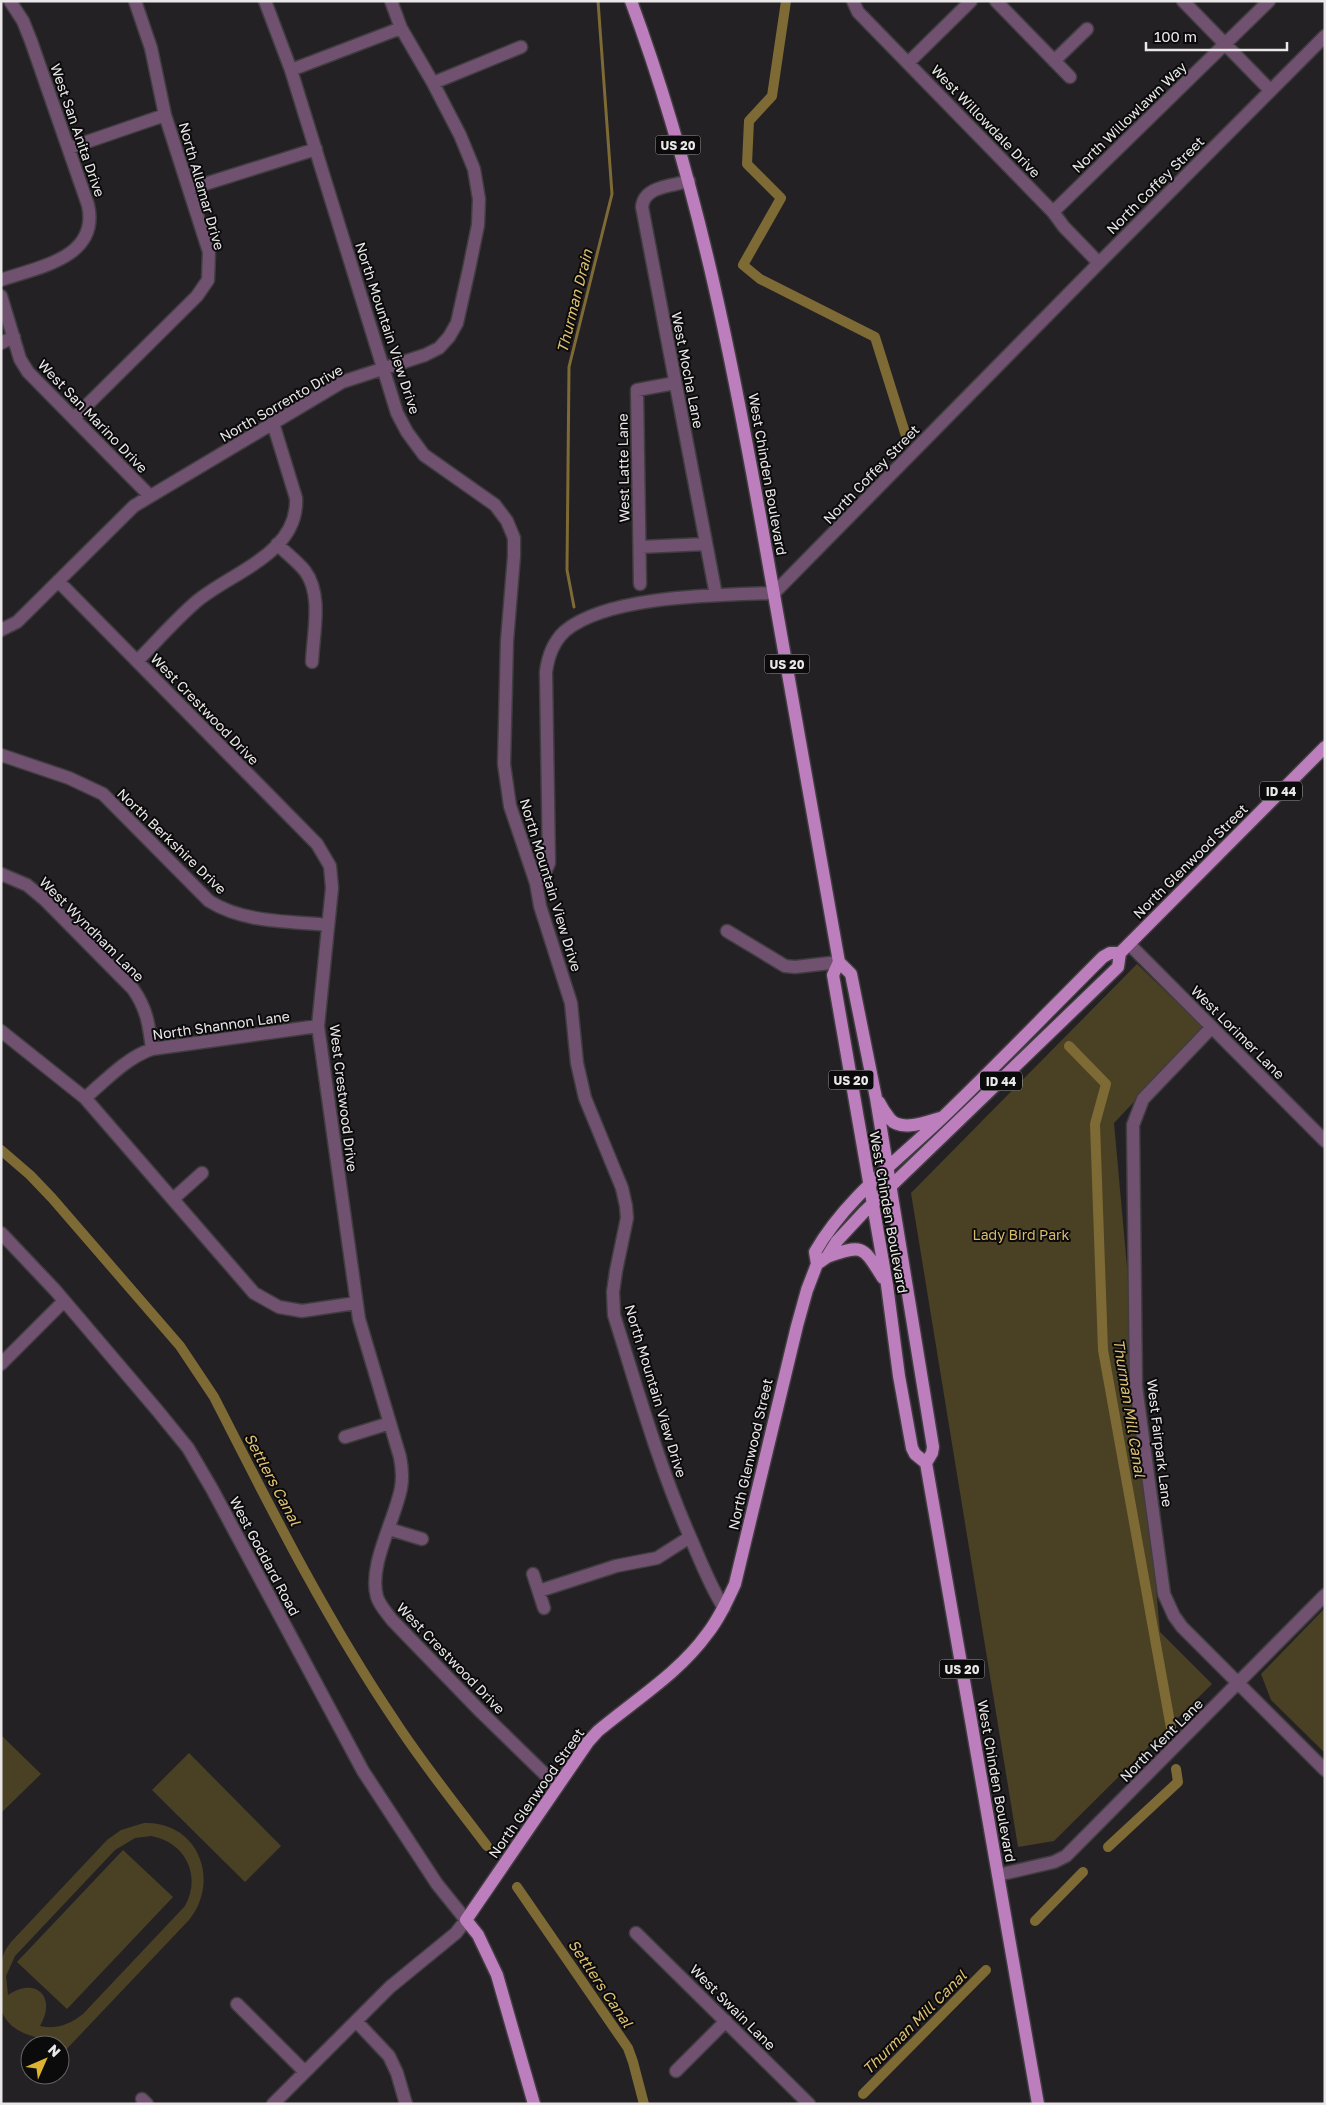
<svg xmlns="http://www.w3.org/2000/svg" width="1326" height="2105" font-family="'Golos Text',sans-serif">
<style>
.green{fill:#4a4024;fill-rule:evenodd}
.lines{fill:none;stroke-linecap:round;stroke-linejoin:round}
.stream{stroke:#7d6a35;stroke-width:3}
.canal{stroke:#7d6a35;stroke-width:10}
.minor-casing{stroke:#403d40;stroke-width:15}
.major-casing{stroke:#403d40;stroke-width:15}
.minor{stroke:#70516f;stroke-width:12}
.major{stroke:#bd7ebd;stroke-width:12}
.labels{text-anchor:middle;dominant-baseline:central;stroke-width:4;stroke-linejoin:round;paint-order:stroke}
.shield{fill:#0c0b0c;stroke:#a7a5a7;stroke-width:1}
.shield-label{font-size:12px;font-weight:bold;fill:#eae7e9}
.street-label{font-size:14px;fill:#eae7e9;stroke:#0c0b0c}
.park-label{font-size:14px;fill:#d9bb6b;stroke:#0c0b0c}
.water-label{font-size:15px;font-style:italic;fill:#dfc171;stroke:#0c0b0c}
</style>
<rect width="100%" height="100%" fill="#242124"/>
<!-- green -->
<path class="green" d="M1137,964L1204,1028L1114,1123L1160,1632L1212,1684L1054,1841L1018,1847L911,1193Z
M1325,1608V1753L1271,1700L1261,1674Z
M1,1735L41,1774L1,1813Z
M189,1753L281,1846L245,1882L152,1790Z
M144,1823C198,1821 221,1880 189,1920L61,2055L60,2045H53L58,2039C38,2040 10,2033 2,2012C0,2004 1,1990 1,1981C1,1963 0,1956 11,1942L107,1840L121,1830ZM151,1836C185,1842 202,1875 185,1906L83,2014C70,2024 56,2030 40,2026C57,1997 36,1976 8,1995L6,1976L15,1956L115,1850L135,1838Z
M123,1850L173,1897L67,2009L17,1962Z"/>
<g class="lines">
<!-- stream -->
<path class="stream" d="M574,607L567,570L569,367L612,194L598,1"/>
<!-- canal -->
<path class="canal" d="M786,1L772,96L749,121L747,164L781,198L743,265L760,279L875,337L906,436
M1069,1046L1106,1084L1095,1124L1103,1350L1171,1728
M1,1150L30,1175L52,1198L180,1346L214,1397C270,1507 326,1619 395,1721C423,1764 456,1805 487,1846
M1108,1847L1178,1782L1176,1769
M517,1887L628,2048L633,2062L644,2104
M1035,1921L1083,1872
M863,2094L986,1970"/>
<!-- minor casing -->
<g class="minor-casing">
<path id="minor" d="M265,1L291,70L397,413L407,432L424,455L495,505L507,521L514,538V556L507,641L504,764L510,806L536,883L540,906L571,1003L577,1063L585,1098L622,1188L626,1206L627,1218L616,1271L613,1292L614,1315C638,1391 659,1467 691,1539C701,1562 710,1586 724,1608
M853,1L858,12L1053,212L1064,227L1099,263
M996,1L1070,77
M1183,1L1270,90
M1054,61L1087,29
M908,63L971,1
M291,70L401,28
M433,83L521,47
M69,148L165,115
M689,181C672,186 644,186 642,207L716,595
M189,189L316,149
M1053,212L1269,1
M1,280C38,267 100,258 88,205L31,41L23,21L10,1
M1,296L20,359L28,372L150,496
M1,343L14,337
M74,418L197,296L208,280L209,252L165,115L151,48L135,1
M277,544C286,553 297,561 305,571C323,595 313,634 312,662
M640,547L706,544
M58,581L317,844L330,866L332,888L318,1026L359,1319L400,1457C402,1467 403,1477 401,1488C395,1520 368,1565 377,1597C380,1606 387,1613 392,1620L481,1712L557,1786
M640,584L637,390L675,383
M1,630L17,622L134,506L342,382L425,355L439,348L449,337L457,323L469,269L478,225L479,199L474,169L460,135L433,83L401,28L391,1
M137,661C157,641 176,619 197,601C232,572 299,553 296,498L273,423
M1,755L69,778L103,794L209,901C244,923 288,921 328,925
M1,874L27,885L45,900L133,989C147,1009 149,1025 152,1049
M536,883L544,875L549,863L546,672C548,656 553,642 565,631C608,595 719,595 774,593L1099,263L1325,36
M727,931L785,966L795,967L839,962
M1129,944L1325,1141
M1212,1027L1143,1099L1133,1125L1136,1386L1164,1594L1174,1616L1182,1627L1325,1770
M1,1031L85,1098L254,1293L279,1307L302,1311L356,1303
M85,1098C106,1080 126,1058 152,1049L318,1026
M173,1199L202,1173
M1,1233L55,1290L157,1410L188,1448L212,1489L363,1771L437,1884L466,1920L456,1933L390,1987L273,2104
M1,1364L64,1301
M345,1437L390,1423
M389,1529L422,1539
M533,1574L544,1608
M539,1591L616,1566L657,1558L690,1537
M998,1875L1054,1862L1066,1856L1325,1595
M636,1933L809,2104
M237,2004L305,2072
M356,2021L389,2056L397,2073L406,2104
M676,2071L726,2021
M142,2099L147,2104"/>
</g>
<!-- major casing -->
<g class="major-casing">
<path id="major" d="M631,1C700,187 736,378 770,572C793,702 816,832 839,962L851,974L876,1098L933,1447L932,1453L926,1463L1038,2104
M839,962L833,975L887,1285L899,1376L912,1448L915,1454L926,1463
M879,1102C882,1108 886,1114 890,1119C901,1132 926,1122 940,1118
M827,1257C864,1243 863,1247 883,1278
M817,1264L815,1252C845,1199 898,1160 942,1118C997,1065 1049,1011 1103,957L1110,953H1120
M534,2104L497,1975L478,1935L466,1920L588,1742L598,1731C635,1700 679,1673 707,1634C719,1619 727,1601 735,1584L797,1326L807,1290L817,1264L827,1257L837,1241L864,1212L1118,967L1120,953L1325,747"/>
</g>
<!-- minor -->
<use href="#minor" class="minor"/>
<!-- major -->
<use href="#major" class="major"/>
</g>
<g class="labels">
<!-- shield labels -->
<g class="shield">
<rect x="655.5" y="135.5" width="45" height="19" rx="4"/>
<rect x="764.5" y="654.5" width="45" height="19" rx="4"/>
<rect x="1260" y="781.5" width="42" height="19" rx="4"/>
<rect x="828.5" y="1070.5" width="45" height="19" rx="4"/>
<rect x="980" y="1071.5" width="42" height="19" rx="4"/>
<rect x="939.5" y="1659.5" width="45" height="19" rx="4"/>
</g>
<g class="shield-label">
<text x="678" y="145">US 20</text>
<text x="787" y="664">US 20</text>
<text x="1281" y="791">ID 44</text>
<text x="851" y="1080">US 20</text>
<text x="1001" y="1081">ID 44</text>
<text x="962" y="1669">US 20</text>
</g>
<!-- street labels -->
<g class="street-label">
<text transform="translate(1129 117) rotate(-44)">North Willowlawn Way</text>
<text transform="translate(986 121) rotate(46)">West Willowdale Drive</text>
<text transform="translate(78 130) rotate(71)">West San Anita Drive</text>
<text transform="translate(1155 185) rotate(-45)">North Coffey Street</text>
<text transform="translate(202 186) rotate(74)">North Allamar Drive</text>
<text transform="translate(388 328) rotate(72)">North Mountain View Drive</text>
<text transform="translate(688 370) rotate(79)">West Mocha Lane</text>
<text transform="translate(281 403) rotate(-30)">North Sorrento Drive</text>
<text transform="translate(93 416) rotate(46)">West San Marino Drive</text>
<text transform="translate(623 468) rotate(-91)">West Latte Lane</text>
<text transform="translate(768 474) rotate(80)">West Chinden Boulevard</text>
<text transform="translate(871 474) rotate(-46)">North Coffey Street</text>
<text transform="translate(205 709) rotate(46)">West Crestwood Drive</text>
<text transform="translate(172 841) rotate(44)">North Berkshire Drive</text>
<text transform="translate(1190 861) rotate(-45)">North Glenwood Street</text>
<text transform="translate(551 885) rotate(73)">North Mountain View Drive</text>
<text transform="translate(92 929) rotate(45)">West Wyndham Lane</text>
<text transform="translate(221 1025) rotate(-8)">North Shannon Lane</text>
<text transform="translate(1238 1032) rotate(45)">West Lorimer Lane</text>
<text transform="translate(344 1098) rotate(83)">West Crestwood Drive</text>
<text transform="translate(889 1212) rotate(80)">West Chinden Boulevard</text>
<text transform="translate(656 1391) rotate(73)">North Mountain View Drive</text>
<text transform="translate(1160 1443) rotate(83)">West Fairpark Lane</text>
<text transform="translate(750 1454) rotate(-77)">North Glenwood Street</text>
<text transform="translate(265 1556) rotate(62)">West Goddard Road</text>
<text transform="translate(451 1658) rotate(46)">West Crestwood Drive</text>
<text transform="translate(1161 1740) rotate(-45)">North Kent Lane</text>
<text transform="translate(997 1781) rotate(80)">West Chinden Boulevard</text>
<text transform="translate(536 1793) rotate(-55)">North Glenwood Street</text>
<text transform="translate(733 2007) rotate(45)">West Swain Lane</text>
</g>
<!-- park labels -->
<g class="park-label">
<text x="1021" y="1234">Lady Bird Park</text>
</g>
<!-- water labels -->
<g class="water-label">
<text transform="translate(574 301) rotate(-76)">Thurman Drain</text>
<text transform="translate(1130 1408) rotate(81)">Thurman Mill Canal</text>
<text transform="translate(273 1479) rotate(62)">Settlers Canal</text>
<text transform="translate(601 1983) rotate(56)">Settlers Canal</text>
<text transform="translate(914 2022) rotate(-45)">Thurman Mill Canal</text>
</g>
</g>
<!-- border -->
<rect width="1326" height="2105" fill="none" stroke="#eae7e9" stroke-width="5"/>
<!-- north arrow -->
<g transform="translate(45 2060) rotate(45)"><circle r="24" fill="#0c0b0c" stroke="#656364"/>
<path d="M0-4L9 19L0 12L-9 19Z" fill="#dcb233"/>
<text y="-8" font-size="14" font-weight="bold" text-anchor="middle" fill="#eae7e9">N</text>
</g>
<!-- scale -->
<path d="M1146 42v8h141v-8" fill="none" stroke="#eae7e9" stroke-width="2.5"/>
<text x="1154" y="42" font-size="15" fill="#eae7e9" stroke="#0c0b0c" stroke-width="4" paint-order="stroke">100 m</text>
</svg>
